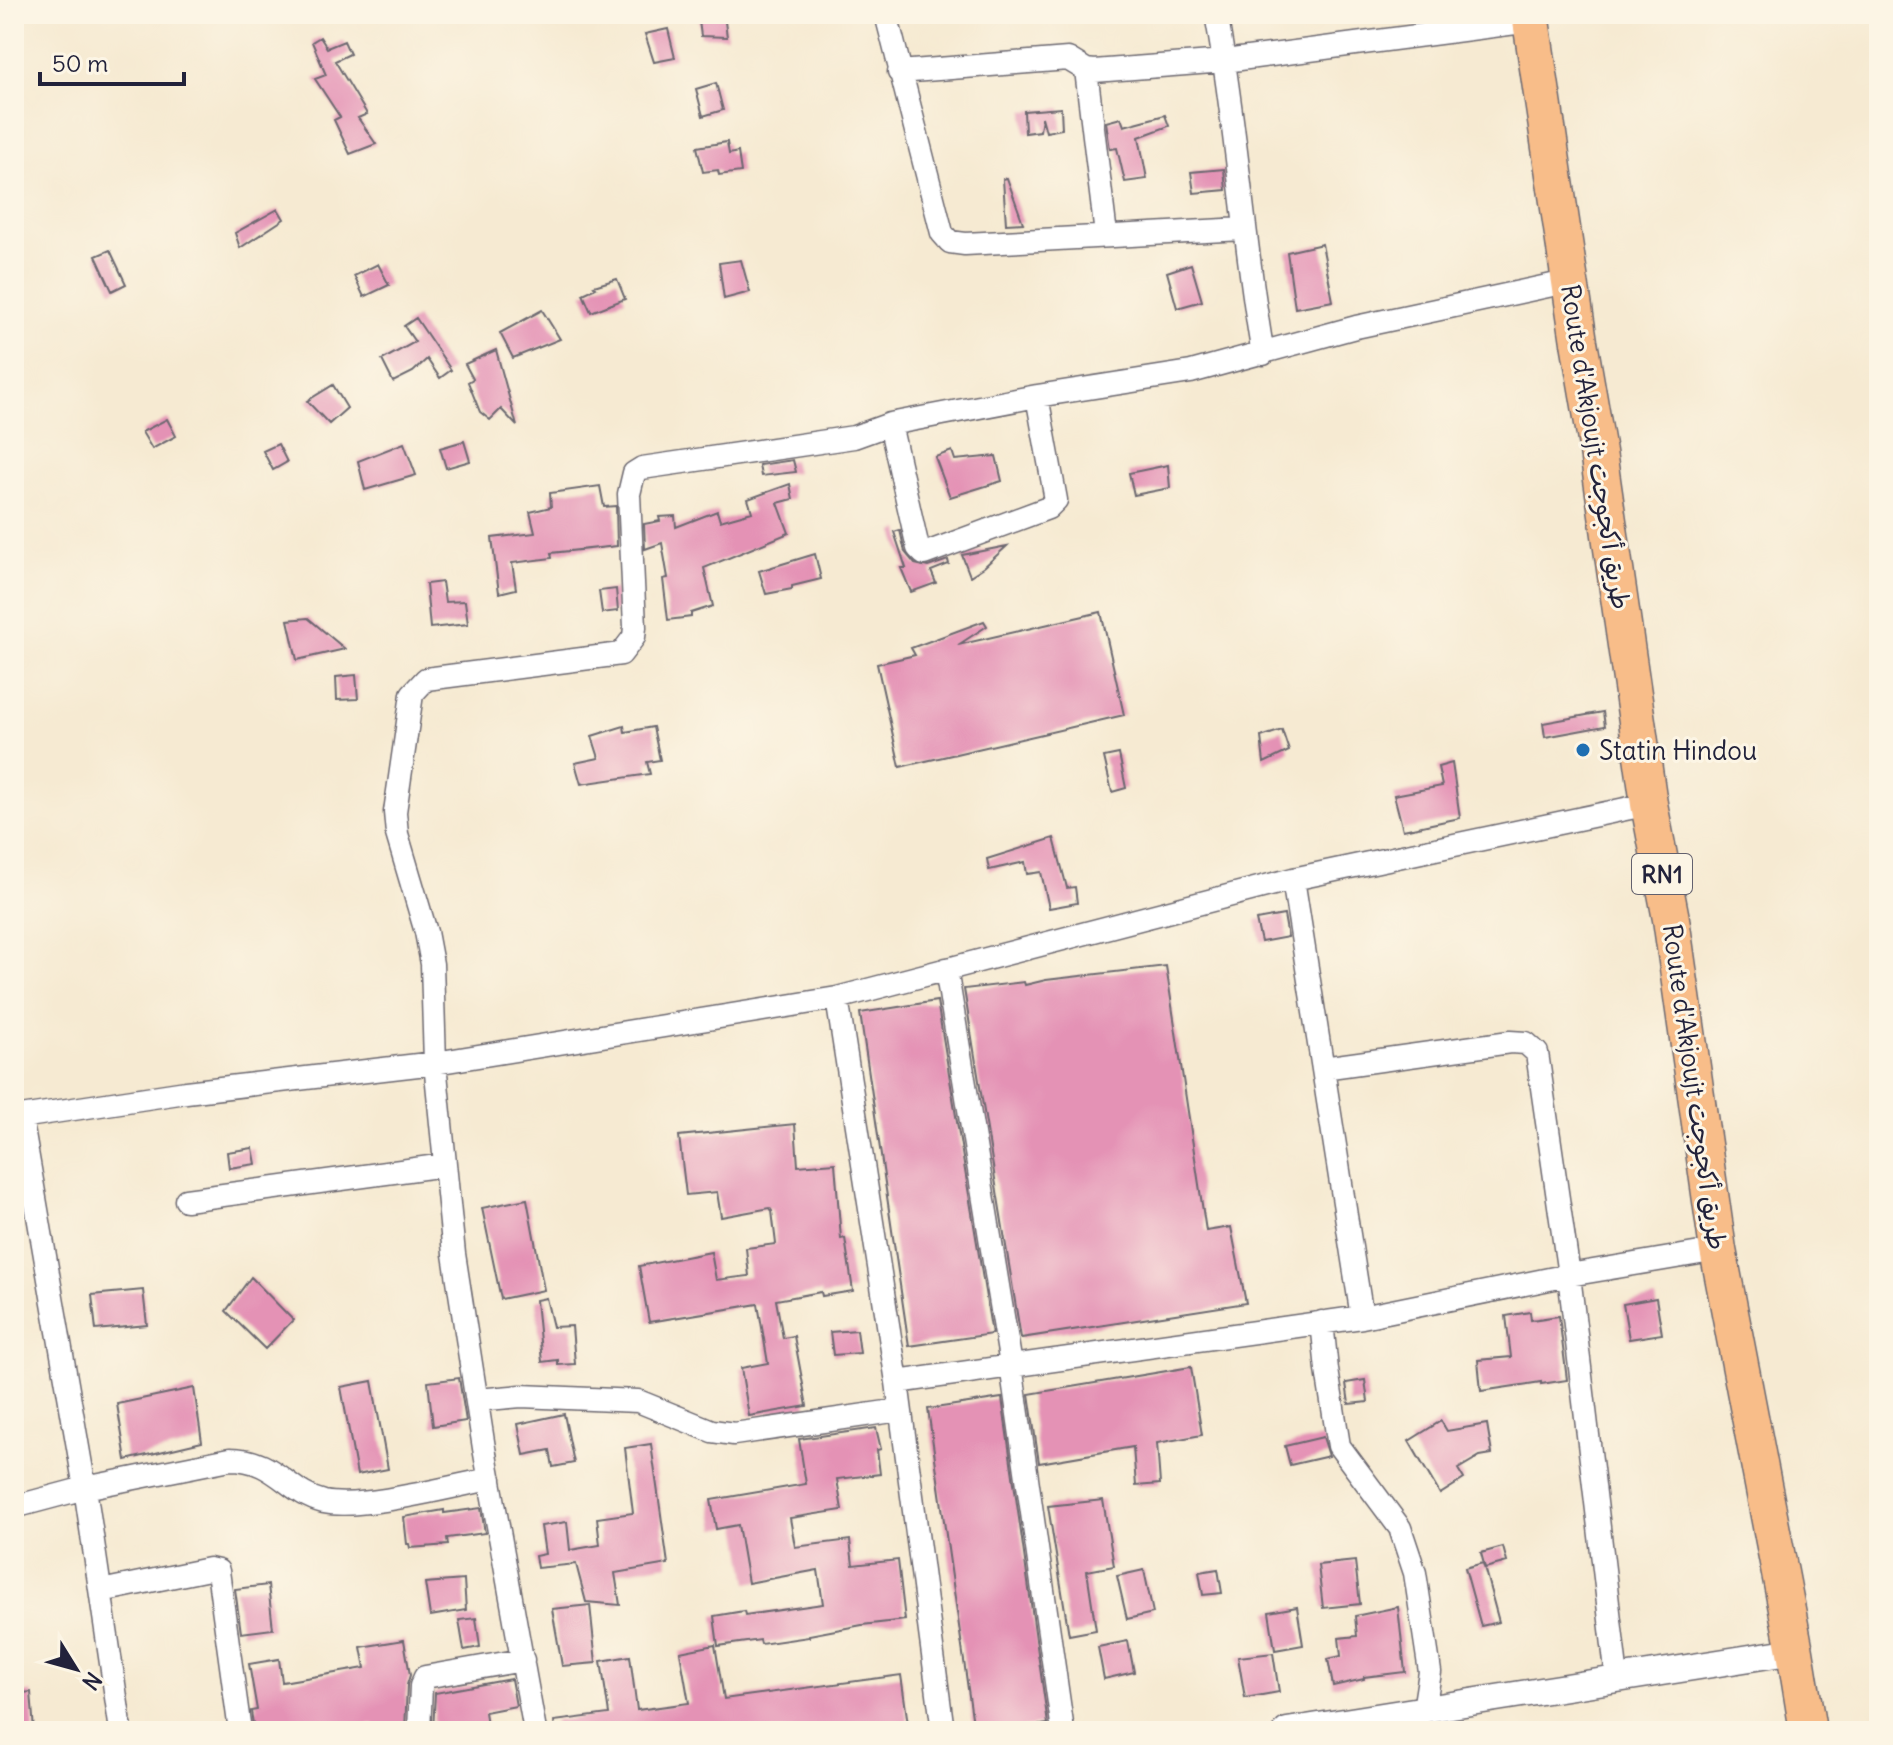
<svg xmlns="http://www.w3.org/2000/svg" width="1893" height="1745" font-family="Delius,'Playpen Sans Arabic',sans-serif">
<style>
.building{fill:#e492b5}
.lines{fill:none;stroke-linecap:round;stroke-linejoin:round}
.minor-casing{stroke:#6c6870;stroke-width:25}
.tertiary-casing{stroke:#6c6870;stroke-width:29}
.trunk-casing{stroke:#6c6870;stroke-width:39}
.minor{stroke:#fff;stroke-width:22}
.tertiary{stroke:#fff;stroke-width:26}
.trunk{stroke:#f8bd89;stroke-width:36}
.poi-dot{fill:#1f6fb2;stroke:#fcf5e5;stroke-width:3}
.labels{text-anchor:middle;dominant-baseline:central;stroke-width:6;stroke-linejoin:round;paint-order:stroke}
.shield{fill:#fcf5e5;stroke:#63616e;stroke-width:2}
.shield-label{font-size:24px;font-weight:bold;fill:#22223b}
.street-label{font-size:26px;fill:#22223b;stroke:#fcf5e5}
.poi-label{font-size:26px;fill:#22223b;stroke:#fcf5e5;text-anchor:start}
</style>
<rect width="100%" height="100%" fill="#fcf5e5"/>
<filter id="ink" filterUnits="userSpaceOnUse"><feTurbulence type="fractalNoise" baseFrequency=".0125" numOctaves="2"/><feDisplacementMap in="SourceGraphic" scale="16" xChannelSelector="R" yChannelSelector="G"/><feConvolveMatrix kernelMatrix="1 2 1 2 8 2 1 2 1" color-interpolation-filters="sRGB"/></filter>
<filter id="wash" filterUnits="userSpaceOnUse"><feTurbulence type="fractalNoise" baseFrequency=".006" numOctaves="4" result="noise"/><feDisplacementMap in="SourceGraphic" scale="32" xChannelSelector="R" yChannelSelector="G"/><feGaussianBlur stdDeviation="1.8" result="paint"/><feColorMatrix in="noise" values="0 0 0 0 0 0 0 0 0 0 0 0 0 0 0 0 0 1.4 0 .05"/><feComposite in="paint" operator="in"/></filter>
<g filter="url(#wash)">
<rect width="100%" height="100%" fill="#f6ead2"/>
<g id="blocks">
<!-- building -->
<path class="building" d="M698,14H724L727,37L701,36Z
M668,29L675,58L654,62L645,34Z
M320,37L327,48L344,41L350,54L335,61L367,114L358,118L376,144L350,154L334,120L340,117L315,79L326,75L312,42Z
M716,83L723,110L703,116L696,89Z
M1061,108L1062,129L1046,132L1042,117L1040,131L1025,133L1024,111Z
M1165,115L1169,126L1139,137L1147,179L1125,182L1117,148L1110,149L1106,122L1121,118L1124,126Z
M727,142L729,154L738,152L741,172L719,175L718,170L703,172L697,147Z
M1224,169L1226,190L1194,193L1191,172Z
M1007,178L1023,223L1006,224L1003,179Z
M278,209L284,219L240,248L235,233Z
M1322,244L1333,301L1295,308L1287,252Z
M110,250L126,284L112,291L96,256Z
M741,260L750,292L724,299L719,263Z
M378,264L389,285L364,297L354,276Z
M1191,264L1202,301L1177,308L1167,272Z
M617,279L625,299L591,312L583,294L596,288L594,286Z
M542,310L560,339L513,358L500,333Z
M416,318L451,370L440,378L427,359L413,372L393,382L382,360L415,342L404,326Z
M496,350L517,426L501,409L490,420L480,412L468,382L473,379L465,364Z
M333,385L347,408L329,424L307,401Z
M167,419L176,436L152,449L142,432Z
M464,441L470,461L446,468L440,448Z
M404,443L416,475L365,490L358,461Z
M278,444L287,462L273,470L263,451Z
M952,451L955,460L996,456L1002,481L950,497L935,457Z
M793,460L796,472L761,476L759,465Z
M1168,465L1170,488L1134,495L1129,473Z
M790,484L793,499L778,503L789,533L704,568L713,606L691,613V617L668,620L663,579L668,578L662,543L645,549L644,524L660,521L659,517L675,516L676,527L717,511L720,521L752,512L748,499Z
M600,486L604,507L616,506L617,546L551,553L552,558L512,563L516,589L499,593L492,538L535,533L530,512L551,507L550,493Z
M900,530L905,552L915,564L928,567L948,560L949,564L931,571L936,583L911,592L901,568H906L894,532Z
M1007,546L984,567L970,576L962,555Z
M815,554L821,579L792,586V589L766,594L759,571Z
M442,582L445,602L465,601L468,624L430,628L426,584Z
M616,589L618,611L602,613L599,591Z
M1101,612L1124,715L900,767L877,664L915,655L911,648L984,621L987,626L958,645Z
M308,618L345,649L297,660L288,620Z
M356,675L358,699L337,700L336,677Z
M1603,712L1605,726L1545,737L1543,723Z
M624,726L625,732L653,727L660,760L647,762L650,774L581,784L575,763L599,758L592,736Z
M1282,730L1289,751L1264,763L1261,737Z
M1119,754L1126,788L1112,792L1104,757Z
M1452,763L1460,818L1403,830L1394,795L1442,786L1438,767Z
M1054,838L1067,888L1075,887L1077,903L1049,908L1041,872L1027,874L1025,862L989,870L987,859Z
M1284,915L1288,937L1261,942L1256,920Z
M1166,966L1206,1231L1231,1227L1246,1303L1021,1338L964,989L1024,982L1025,985L1046,980Z
M937,1001L992,1334L909,1346L860,1013Z
M795,1124L798,1166L835,1163L841,1239L845,1238L853,1291L822,1296L821,1292L776,1300L783,1338L794,1336L807,1406L749,1416L741,1368L768,1363L758,1304L649,1322L639,1266L711,1252L716,1280L749,1276L746,1248L776,1244L772,1211L770,1208L721,1217L717,1192L686,1195L679,1136Z
M253,1148L256,1164L229,1168L227,1152Z
M527,1199L544,1290L501,1299L482,1208Z
M251,1277L293,1320L265,1349L226,1311Z
M143,1290L147,1325L96,1330L92,1295Z
M546,1298L553,1327L572,1326L575,1364L558,1365V1360L542,1362L536,1300Z
M1656,1298L1662,1334L1629,1339L1623,1304Z
M1530,1312L1531,1320L1559,1316L1567,1380L1541,1384V1382L1481,1391L1478,1360L1511,1357L1506,1316Z
M857,1330L860,1353L833,1355L830,1332Z
M1191,1367L1202,1435L1157,1443L1160,1484L1136,1486L1133,1447L1039,1463L1029,1394Z
M459,1378L466,1421L433,1426L428,1382Z
M1365,1380L1368,1402L1349,1404L1346,1383Z
M372,1381L388,1469L357,1475L341,1387Z
M194,1388L202,1442L126,1460L117,1404Z
M1002,1398L1048,1724L1003,1731H974L928,1409Z
M564,1414L574,1463L553,1467L550,1450L524,1455L518,1424Z
M1441,1421L1447,1431L1487,1424L1492,1454L1480,1456L1458,1469L1464,1479L1440,1494L1409,1441Z
M876,1428L881,1449L877,1450L880,1474L837,1479L842,1510L790,1518L795,1547L850,1540L853,1565L898,1560L905,1620L862,1625L809,1635V1637L761,1644L760,1640L718,1646L714,1616L744,1611L745,1615L823,1604L818,1570L748,1583L738,1525L716,1529L711,1500L806,1484L799,1439Z
M1323,1437L1329,1456L1290,1465L1285,1446Z
M651,1444L668,1564L615,1573L620,1605L586,1602L576,1564L537,1568L535,1556L545,1554L541,1526L567,1522L570,1550L600,1545L597,1518L633,1513L625,1448Z
M1103,1500L1114,1566L1087,1571L1096,1630L1069,1635L1048,1506Z
M481,1508L485,1533L447,1538L448,1545L410,1548L409,1544H407L404,1517L444,1510V1513Z
M1503,1547L1507,1562L1485,1568L1481,1553Z
M1355,1561L1360,1604L1323,1608L1318,1565Z
M1483,1563L1499,1622L1481,1626L1465,1568Z
M1218,1569L1222,1593L1203,1595L1199,1572Z
M1144,1570L1153,1613L1127,1619L1117,1576Z
M464,1580L466,1610L430,1616L425,1583Z
M268,1585L273,1629L241,1633L235,1589Z
M590,1605L596,1663L562,1666L552,1609Z
M1297,1607L1303,1645L1275,1650L1269,1612Z
M1398,1607L1405,1672L1364,1677V1679L1333,1686L1328,1659L1341,1656L1339,1638L1357,1636L1355,1616Z
M476,1618L480,1647L464,1650L459,1620Z
M404,1640L410,1675L407,1685L405,1730V1726L375,1731L374,1724L336,1731H254L251,1711L257,1710L249,1664L279,1659L282,1682L365,1668L361,1647Z
M1128,1641L1134,1672L1104,1679L1098,1647Z
M715,1645L724,1699L901,1675L909,1731H555L554,1721L609,1714L601,1661L630,1656L637,1710L689,1703L680,1652Z
M1273,1653L1279,1692L1245,1698L1238,1657Z
M511,1679L516,1706L485,1712L488,1731H433L435,1693Z
M31,1692L34,1731H14V1694Z"/>
</g>
</g>
<g filter="url(#ink)">
<use href="#blocks" fill-opacity="0" stroke="#6c6870" stroke-width="2"/>
<g class="lines">
<!-- minor casing -->
<g class="minor-casing">
<path id="minor" d="M886,14L942,233L950,242L965,244L1243,229
M1216,14C1237,126 1243,241 1263,354
M1086,70L1106,235
M899,72L1068,59L1086,70L1094,71L1225,61L1531,21
M890,424L918,548L924,554L1048,508L1056,500L1037,396
M1293,879L1362,1317
M946,969L1011,1365L1063,1731
M837,998L897,1382L943,1731
M1323,1068L1510,1042L1526,1043L1537,1053L1569,1275L1617,1679
M21,1117L85,1488L121,1731
M14,1118L186,1092L435,1063L837,998L1293,879L1649,804
M186,1200L445,1165
M1322,1322L1327,1370L1339,1446L1400,1528L1415,1573L1430,1672L1424,1710
M897,1382L1362,1317L1569,1275L1718,1250
M477,1400L521,1396L638,1401L712,1431L734,1434L900,1410
M14,1507L85,1488L230,1459C276,1459 287,1493 324,1502C362,1510 449,1487 490,1479
M101,1591L209,1569L218,1571L240,1731
M419,1731L421,1686L425,1677L523,1660
M535,1731L484,1448L454,1254L435,1063L432,964L426,932L397,834L395,812L412,694L426,679L621,654L634,637L635,627L629,494L634,473L642,468L854,437L890,424L1037,396L1191,372L1356,327L1571,281"/>
</g>
<!-- tertiary casing -->
<g class="tertiary-casing">
<path id="tertiary" d="M1287,1731L1795,1651"/>
</g>
<!-- trunk casing -->
<g class="trunk-casing">
<path id="trunk" d="M1530,14L1579,342L1598,452L1649,804L1671,919L1718,1250L1795,1651L1808,1731"/>
</g>
<!-- minor -->
<use href="#minor" class="minor"/>
<!-- tertiary -->
<use href="#tertiary" class="tertiary"/>
<!-- trunk -->
<use href="#trunk" class="trunk"/>
</g>
</g>
<!-- markers -->
<circle class="poi-dot" cx="1583" cy="750" r="8"/>
<g class="labels">
<!-- shield labels -->
<rect class="shield" x="1632" y="854" width="60" height="40" rx="6"/>
<g class="shield-label">
<text x="1662" y="874">RN1</text>
</g>
<!-- street labels -->
<g class="street-label">
<text transform="translate(1596 447) rotate(81)">Route d'Akjoujt طريق أكجوجت</text>
<text transform="translate(1695 1087) rotate(82)">Route d'Akjoujt طريق أكجوجت</text>
</g>
<!-- poi labels -->
<g class="poi-label">
<text x="1599" y="750">Statin Hindou</text>
</g>
</g>
<!-- margin -->
<rect width="1893" height="1745" fill="none" stroke="#fcf5e5" stroke-width="48"/>
<!-- north arrow -->
<g transform="translate(76 1669) rotate(127)" stroke="#fcf5e5" stroke-width="6" paint-order="stroke">
<path d="M0-6L14 30L0 20L-14 30Z" fill="#22223b"/>
<text y="-12" font-size="22" font-weight="bold" text-anchor="middle" fill="#22223b">N</text>
</g>
<!-- scale -->
<path d="M40 72v12h144v-12" fill="none" stroke="#22223b" stroke-width="4"/>
<text x="52" y="72" font-size="24" fill="#22223b" stroke="#fcf5e5" stroke-width="6" paint-order="stroke">50 m</text>
</svg>
